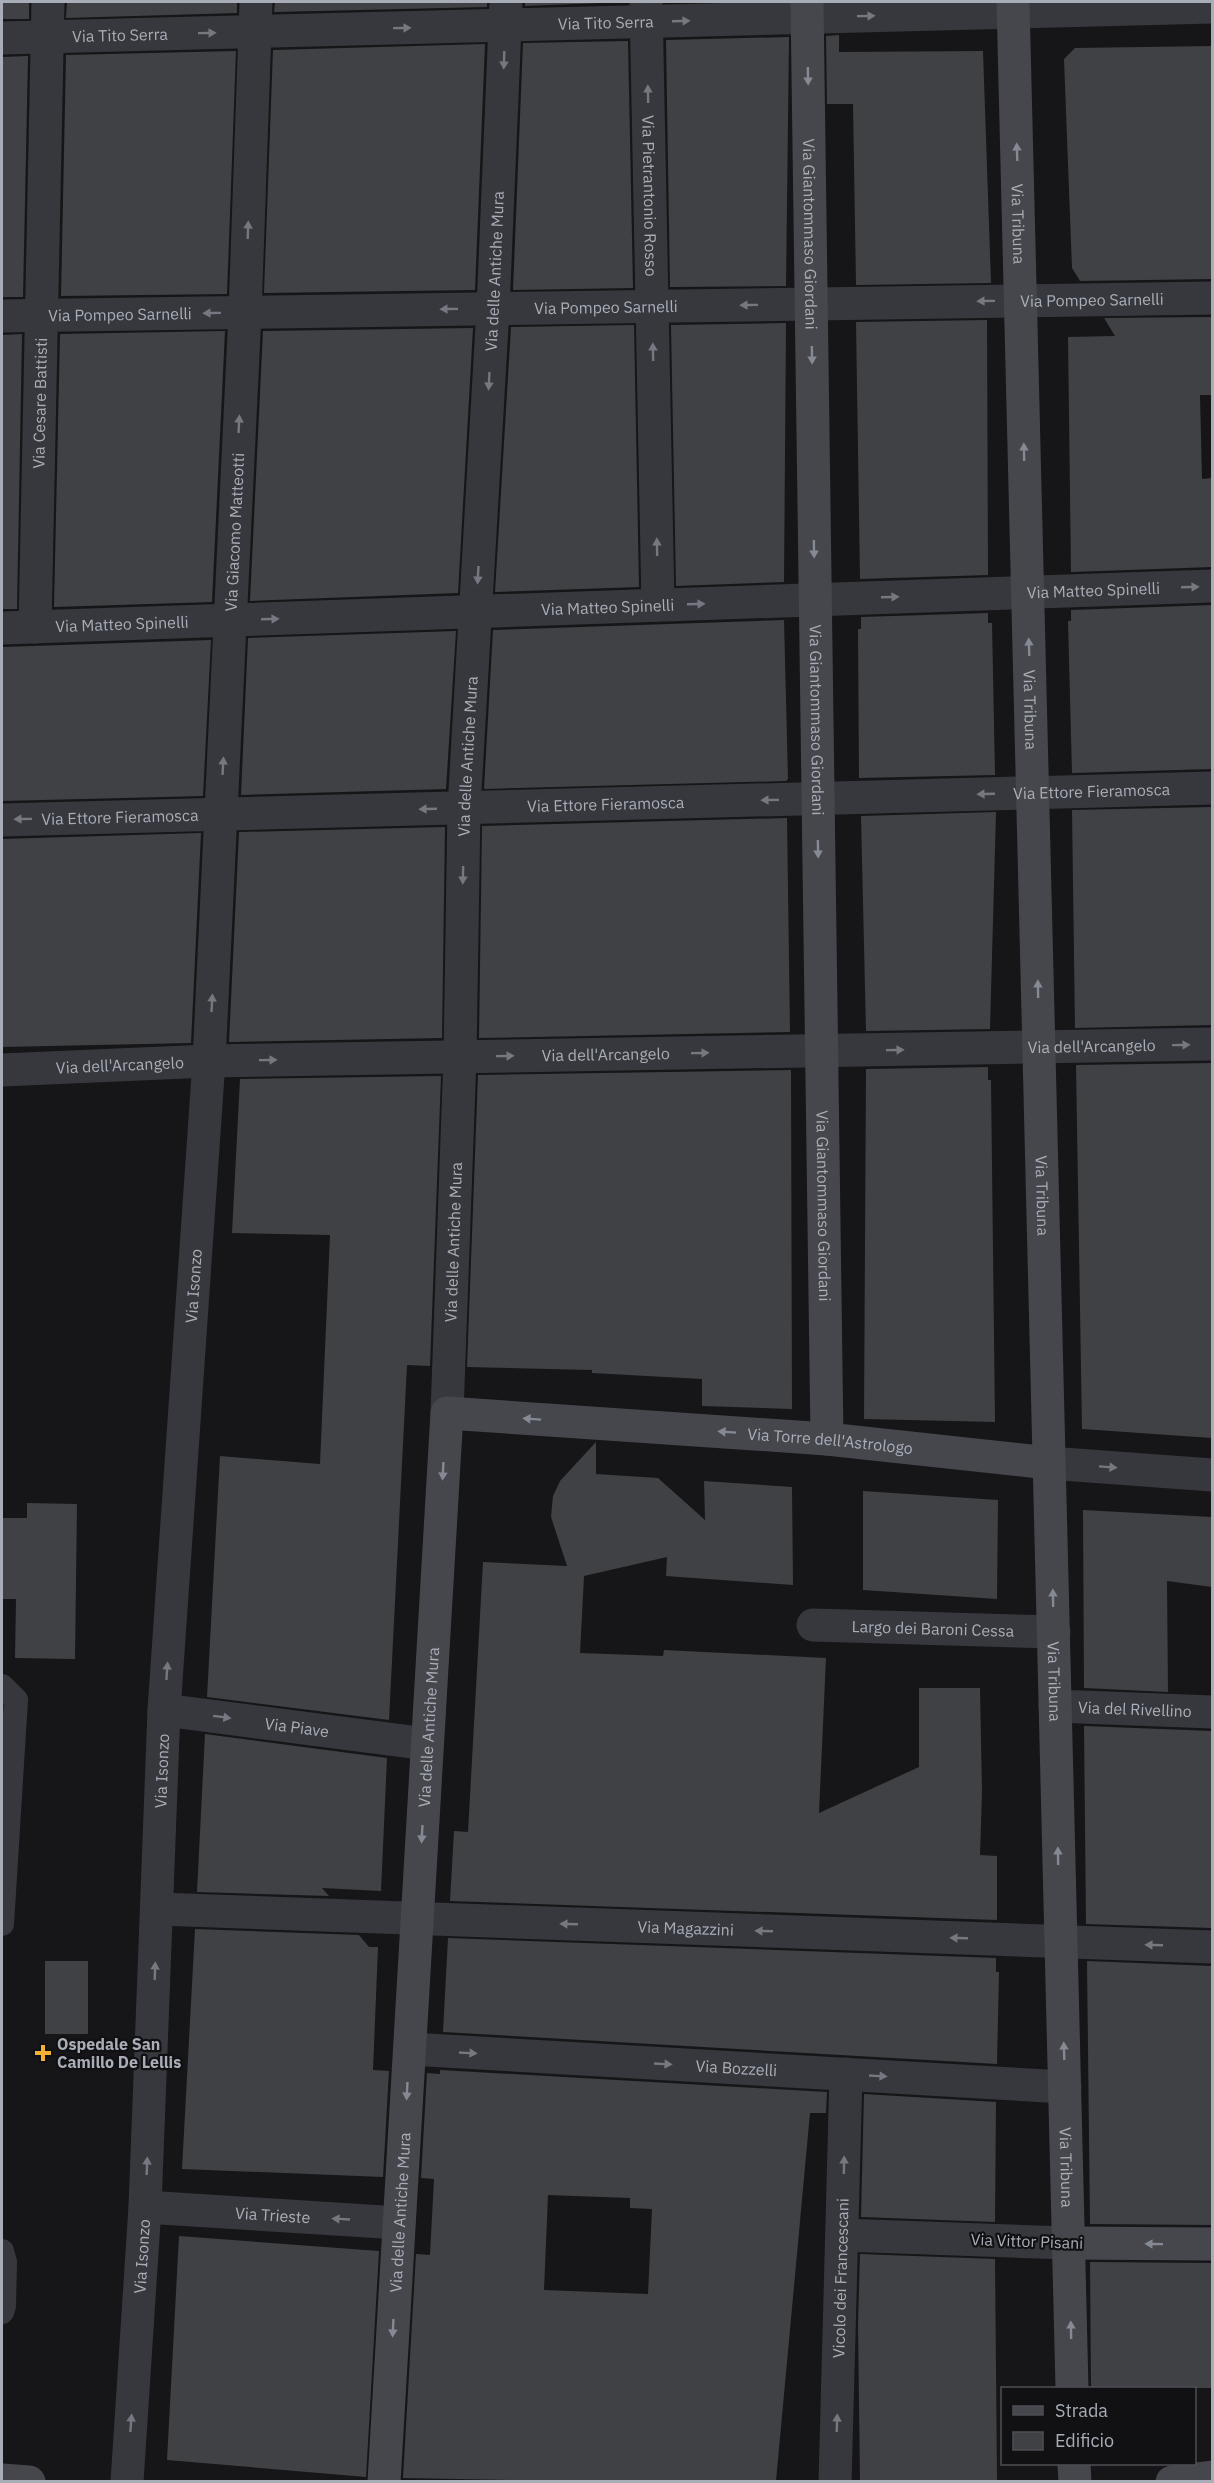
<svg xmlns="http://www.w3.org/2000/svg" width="1214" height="2483" font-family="'IBM Plex Sans',sans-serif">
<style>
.building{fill:#404145;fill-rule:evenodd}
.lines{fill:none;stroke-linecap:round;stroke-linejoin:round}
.lane{stroke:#37383d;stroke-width:24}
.street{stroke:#37383d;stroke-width:33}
.secondary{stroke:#45474d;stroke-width:33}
.oneway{fill:#757881}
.oneway2{fill:#858993}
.poi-dot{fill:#f2b134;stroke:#111113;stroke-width:2}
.labels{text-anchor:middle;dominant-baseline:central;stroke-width:4.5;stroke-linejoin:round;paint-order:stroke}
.street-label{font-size:16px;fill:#a8adb8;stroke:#111113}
.poi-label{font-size:16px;font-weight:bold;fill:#a8adb8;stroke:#111113;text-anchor:start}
</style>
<rect width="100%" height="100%" fill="#161618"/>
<!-- building -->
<path class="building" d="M2,2H29V19H2Z
M67,2H237V13L66,18Z
M275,2H487V7L274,12Z
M525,2H627L525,6Z
M839,35V52L983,51L991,283L856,285L853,104H827L826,36Z
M789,37L786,286L670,287L666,40Z
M628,41L633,288L513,290L523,43Z
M485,44L475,290L264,293L273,50Z
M1212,46V279L1080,281L1072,268L1064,59L1075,48Z
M236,51L227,294L61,296L66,55Z
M28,56L23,297H2V57Z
M1212,317V395H1200L1202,479L1212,478V567L1071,572L1068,337L1115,336L1104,318Z
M987,320L988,575L860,579L856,322Z
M786,323L784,582L676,586L671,325Z
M634,325L639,587L495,592L511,327Z
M473,328L458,593L250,601L263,331Z
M225,331L212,602L54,607L60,334Z
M22,334L17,609H2V335Z
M1212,605V769L1072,773L1068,621H1071V610Z
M988,613V623H992L995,775L859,778L858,629H861V617Z
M784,620L788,779L786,781L484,789L493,630Z
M456,631L446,789L241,795L248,638Z
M211,640L203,796L2,801V647Z
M1212,807V1025L1075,1028L1072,810Z
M996,812L990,1029L866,1031L861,816Z
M787,818L790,1032L479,1038L482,826Z
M445,827L442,1038L229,1042L239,832Z
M201,833L191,1043L2,1047V839Z
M1212,1063V1438L1082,1429L1076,1065Z
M988,1067V1080H991L995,1422L864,1419L866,1069Z
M791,1070L792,1409L702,1406V1379L592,1373V1370L467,1367L478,1075Z
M441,1076L430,1366L407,1365L389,1720L207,1697L220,1456L320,1464L330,1235L232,1233L240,1079Z
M596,1442V1474L658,1478L705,1520L704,1481L792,1487L793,1585L666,1576L667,1557L584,1576L580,1653L663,1656L664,1650L826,1658L819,1813L919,1767V1688H980L982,1792L980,1855L997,1856V1920L450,1901L454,1831L468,1832L483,1562L567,1566L551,1517L553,1496L560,1481Z
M863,1491L998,1500L997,1599L863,1590Z
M27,1503L77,1504L75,1659L15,1658L16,1599H2V1518H27Z
M1083,1510L1212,1517V1587L1167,1581L1168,1692L1084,1688Z
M1084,1726L1212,1731V1928L1086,1924Z
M205,1734L387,1758L381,1891L322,1888L329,1896L197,1892Z
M195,1929L359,1935L369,1947H378L373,2070L389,2071L383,2177L182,2169Z
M448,1938L996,1958V1972H999L997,2064L443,2032Z
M45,1961H88V2034H45Z
M1087,1961L1212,1966V2225L1090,2224Z
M440,2070L827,2092L826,2113H810L776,2481H557L403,2478L416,2254L430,2255L434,2179L421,2178L427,2073L440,2074ZM548,2195L630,2198V2208L652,2209L648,2294L544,2290Z
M864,2094L996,2102L995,2222L861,2217Z
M179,2236L379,2251L366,2477L167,2460Z
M860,2254L995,2259L997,2480L860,2481L858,2324Z
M1090,2262L1212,2263V2388H1091Z"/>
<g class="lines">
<!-- lane -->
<path class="lane" d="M2,1686L16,1700L2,1924
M2,2251L5,2262L4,2306L2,2312"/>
<!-- street -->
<g class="street">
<path id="s1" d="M646,2L658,605"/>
<path id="s2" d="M2,38L1212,7"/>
<path id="s3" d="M2,316L1212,298"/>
<path id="s4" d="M35,627L48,2"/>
<path id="s5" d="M2,628L1212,586"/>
<path id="s6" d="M2,820L1212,788"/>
<path id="s7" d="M2,1070L209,1061L1212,1044"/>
<path id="s8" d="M447,1413L460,1057L464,808L493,309L506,2"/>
<path d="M1049,1463L1212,1475"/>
<path id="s9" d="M813,1625L1054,1632"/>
<path id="s10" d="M1055,1706L1212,1712"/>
<path id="s11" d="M164,1710L427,1744"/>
<path id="s12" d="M158,1909L1212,1947"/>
<path id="s13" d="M410,2049L1065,2087"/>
<path id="s14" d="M145,2207L399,2223"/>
<path d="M842,2235L1068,2243"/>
<path id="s15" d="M127,2482L145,2207L164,1710L209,1061L245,313L256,2"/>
<path id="s16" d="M835,2482L846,2074"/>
</g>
<!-- secondary -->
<g class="secondary">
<path id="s17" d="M807,2L827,1439"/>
<path id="s18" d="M1013,2L1072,2388"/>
<path d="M1068,2243L1212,2244"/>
<path d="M1074,2464L1075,2482"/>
<path d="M2,2480L29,2482"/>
<path id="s19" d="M384,2482L447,1413L827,1439L1049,1463"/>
<path d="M1172,2482L1212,2477"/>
</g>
</g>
<!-- one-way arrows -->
<defs><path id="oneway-solid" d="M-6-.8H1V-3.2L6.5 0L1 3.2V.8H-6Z" transform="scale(1.5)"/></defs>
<g class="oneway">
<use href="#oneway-solid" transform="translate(866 16) rotate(-1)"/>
<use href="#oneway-solid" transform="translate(681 21) rotate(-2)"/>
<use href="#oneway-solid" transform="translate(402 28) rotate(-1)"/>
<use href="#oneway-solid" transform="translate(207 33) rotate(-1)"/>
<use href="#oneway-solid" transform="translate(504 60) rotate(92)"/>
<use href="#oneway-solid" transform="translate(648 94) rotate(-91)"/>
<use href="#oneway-solid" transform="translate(248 230) rotate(-88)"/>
<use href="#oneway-solid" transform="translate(986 301) rotate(179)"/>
<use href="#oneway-solid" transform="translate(749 305) rotate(179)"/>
<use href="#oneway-solid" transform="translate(449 309) rotate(179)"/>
<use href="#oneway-solid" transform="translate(212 313) rotate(179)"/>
<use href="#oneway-solid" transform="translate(653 352) rotate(-91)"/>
<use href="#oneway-solid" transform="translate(489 381) rotate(93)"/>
<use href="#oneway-solid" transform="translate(239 424) rotate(-87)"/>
<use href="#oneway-solid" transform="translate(657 547) rotate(-91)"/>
<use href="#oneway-solid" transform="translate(478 575) rotate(93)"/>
<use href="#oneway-solid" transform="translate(1190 587) rotate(-2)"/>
<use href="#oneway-solid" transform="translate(890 597) rotate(-2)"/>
<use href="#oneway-solid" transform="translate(696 604) rotate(-2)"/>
<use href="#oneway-solid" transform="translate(270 619) rotate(-2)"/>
<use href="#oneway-solid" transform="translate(223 766) rotate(-87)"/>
<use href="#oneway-solid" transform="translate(986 794) rotate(178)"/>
<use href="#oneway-solid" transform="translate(770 800) rotate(179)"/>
<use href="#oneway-solid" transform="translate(428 809) rotate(178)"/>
<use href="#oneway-solid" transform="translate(23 819) rotate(179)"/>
<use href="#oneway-solid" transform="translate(463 875) rotate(91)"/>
<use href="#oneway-solid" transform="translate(212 1003) rotate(-87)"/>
<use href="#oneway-solid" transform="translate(1181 1045) rotate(-1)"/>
<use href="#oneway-solid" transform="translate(895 1050) rotate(-1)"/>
<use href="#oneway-solid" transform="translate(700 1053) rotate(-1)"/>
<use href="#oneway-solid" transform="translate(505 1056) rotate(-1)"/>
<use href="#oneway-solid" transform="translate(268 1060) rotate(-1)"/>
<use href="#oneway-solid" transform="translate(1108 1467) rotate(4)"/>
<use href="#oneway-solid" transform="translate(167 1671) rotate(-86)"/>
<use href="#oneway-solid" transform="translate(222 1717) rotate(7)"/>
<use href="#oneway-solid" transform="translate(569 1924) rotate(-178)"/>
<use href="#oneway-solid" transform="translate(764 1931) rotate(-178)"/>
<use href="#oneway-solid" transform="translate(959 1938) rotate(-178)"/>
<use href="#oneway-solid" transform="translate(1154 1945) rotate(-178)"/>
<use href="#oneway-solid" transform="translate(155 1971) rotate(-88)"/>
<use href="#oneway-solid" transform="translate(468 2053) rotate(3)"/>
<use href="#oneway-solid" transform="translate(663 2064) rotate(3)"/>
<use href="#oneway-solid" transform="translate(878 2076) rotate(3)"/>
<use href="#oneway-solid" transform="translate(844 2165) rotate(-89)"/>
<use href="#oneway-solid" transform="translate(147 2166) rotate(-88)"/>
<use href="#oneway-solid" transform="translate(341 2219) rotate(-177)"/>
<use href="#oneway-solid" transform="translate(131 2423) rotate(-86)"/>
<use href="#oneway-solid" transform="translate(837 2423) rotate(-88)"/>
</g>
<g class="oneway2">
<use href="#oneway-solid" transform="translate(808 76) rotate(89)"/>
<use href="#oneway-solid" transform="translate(1017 152) rotate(-92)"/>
<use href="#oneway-solid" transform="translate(812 355) rotate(89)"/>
<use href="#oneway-solid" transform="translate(1024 452) rotate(-91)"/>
<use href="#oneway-solid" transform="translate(814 549) rotate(89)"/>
<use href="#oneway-solid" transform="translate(1029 647) rotate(-92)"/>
<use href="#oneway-solid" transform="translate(818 849) rotate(89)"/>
<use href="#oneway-solid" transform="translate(1038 989) rotate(-91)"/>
<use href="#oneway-solid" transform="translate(532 1419) rotate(-176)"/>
<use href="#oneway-solid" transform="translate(727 1432) rotate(-176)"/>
<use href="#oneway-solid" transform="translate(443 1471) rotate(93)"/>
<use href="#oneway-solid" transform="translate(1053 1598) rotate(-91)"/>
<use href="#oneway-solid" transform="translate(422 1834) rotate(93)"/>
<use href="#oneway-solid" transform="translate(1058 1856) rotate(-91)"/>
<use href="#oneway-solid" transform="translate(1064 2051) rotate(-92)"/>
<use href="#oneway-solid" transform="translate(407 2091) rotate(93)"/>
<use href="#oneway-solid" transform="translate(1154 2244) rotate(-179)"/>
<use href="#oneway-solid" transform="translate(393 2328) rotate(93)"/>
<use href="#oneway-solid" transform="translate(1071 2330) rotate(-91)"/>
</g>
<!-- markers -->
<path class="poi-dot" d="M40 2044h6v6h6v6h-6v6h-6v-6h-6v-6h6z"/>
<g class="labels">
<!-- street labels -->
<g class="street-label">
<text stroke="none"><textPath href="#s2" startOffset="604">Via Tito Serra</textPath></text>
<text stroke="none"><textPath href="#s2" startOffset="118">Via Tito Serra</textPath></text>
<text stroke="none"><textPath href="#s1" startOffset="194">Via Pietrantonio Rosso</textPath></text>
<text stroke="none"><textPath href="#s18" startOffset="222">Via Tribuna</textPath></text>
<text stroke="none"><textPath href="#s17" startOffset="232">Via Giantommaso Giordani</textPath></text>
<text stroke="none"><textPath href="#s8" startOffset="1143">Via delle Antiche Mura</textPath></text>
<text stroke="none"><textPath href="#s3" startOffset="1090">Via Pompeo Sarnelli</textPath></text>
<text stroke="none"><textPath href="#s3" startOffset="604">Via Pompeo Sarnelli</textPath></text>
<text stroke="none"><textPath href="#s3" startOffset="118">Via Pompeo Sarnelli</textPath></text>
<text stroke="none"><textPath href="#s4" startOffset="224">Via Cesare Battisti</textPath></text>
<text stroke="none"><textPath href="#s15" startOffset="1953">Via Giacomo Matteotti</textPath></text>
<text stroke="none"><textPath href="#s5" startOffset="1092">Via Matteo Spinelli</textPath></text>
<text stroke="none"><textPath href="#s5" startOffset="606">Via Matteo Spinelli</textPath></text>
<text stroke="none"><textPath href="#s5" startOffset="120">Via Matteo Spinelli</textPath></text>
<text stroke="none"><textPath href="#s18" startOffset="708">Via Tribuna</textPath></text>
<text stroke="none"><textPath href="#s17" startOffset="718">Via Giantommaso Giordani</textPath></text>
<text stroke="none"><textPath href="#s8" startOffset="657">Via delle Antiche Mura</textPath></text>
<text stroke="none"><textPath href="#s6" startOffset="1090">Via Ettore Fieramosca</textPath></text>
<text stroke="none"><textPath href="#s6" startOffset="604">Via Ettore Fieramosca</textPath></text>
<text stroke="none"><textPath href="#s6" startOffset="118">Via Ettore Fieramosca</textPath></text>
<text stroke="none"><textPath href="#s7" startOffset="1090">Via dell'Arcangelo</textPath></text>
<text stroke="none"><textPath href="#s7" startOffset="604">Via dell'Arcangelo</textPath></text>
<text stroke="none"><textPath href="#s7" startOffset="118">Via dell'Arcangelo</textPath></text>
<text stroke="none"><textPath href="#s18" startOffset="1194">Via Tribuna</textPath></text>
<text stroke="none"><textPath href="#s17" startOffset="1204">Via Giantommaso Giordani</textPath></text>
<text stroke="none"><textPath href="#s8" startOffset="171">Via delle Antiche Mura</textPath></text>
<text stroke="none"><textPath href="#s15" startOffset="1198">Via Isonzo</textPath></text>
<text stroke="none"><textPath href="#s19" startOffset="1455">Via Torre dell'Astrologo</textPath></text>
<text stroke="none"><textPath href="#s9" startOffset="120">Largo dei Baroni Cessa</textPath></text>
<text stroke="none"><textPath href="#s18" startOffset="1680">Via Tribuna</textPath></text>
<text stroke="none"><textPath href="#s10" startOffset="80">Via del Rivellino</textPath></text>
<text stroke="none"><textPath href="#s11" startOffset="134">Via Piave</textPath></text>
<text stroke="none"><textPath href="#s19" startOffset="756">Via delle Antiche Mura</textPath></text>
<text stroke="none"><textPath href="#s15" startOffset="712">Via Isonzo</textPath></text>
<text stroke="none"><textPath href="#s12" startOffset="528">Via Magazzini</textPath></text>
<text stroke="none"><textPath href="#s13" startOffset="327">Via Bozzelli</textPath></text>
<text stroke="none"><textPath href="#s18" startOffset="2166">Via Tribuna</textPath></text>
<text stroke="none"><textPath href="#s19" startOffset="270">Via delle Antiche Mura</textPath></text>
<text stroke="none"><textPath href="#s14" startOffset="128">Via Trieste</textPath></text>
<text transform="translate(1027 2241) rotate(2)">Via Vittor Pisani</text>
<text stroke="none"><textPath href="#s15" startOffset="226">Via Isonzo</textPath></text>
<text stroke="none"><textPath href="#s16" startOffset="204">Vicolo dei Francescani</textPath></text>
</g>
<!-- poi labels -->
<g class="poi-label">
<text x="57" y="2044">Ospedale San<tspan x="57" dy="18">Camillo De Lellis</tspan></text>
</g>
</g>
<!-- border -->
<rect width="1214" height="2483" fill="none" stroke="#a8adb8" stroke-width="6"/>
<!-- legend -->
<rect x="1001" y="2387" width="195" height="78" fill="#111113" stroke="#4d4f55" stroke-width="1.5"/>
<rect x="1013" y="2406" width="30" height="9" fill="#45474d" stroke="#4d4f55" stroke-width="1.5"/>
<text x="1055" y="2417" font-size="18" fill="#a8adb8">Strada</text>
<rect x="1013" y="2432" width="30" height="18" fill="#404145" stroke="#4d4f55" stroke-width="1.5"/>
<text x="1055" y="2447" font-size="18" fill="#a8adb8">Edificio</text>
</svg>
